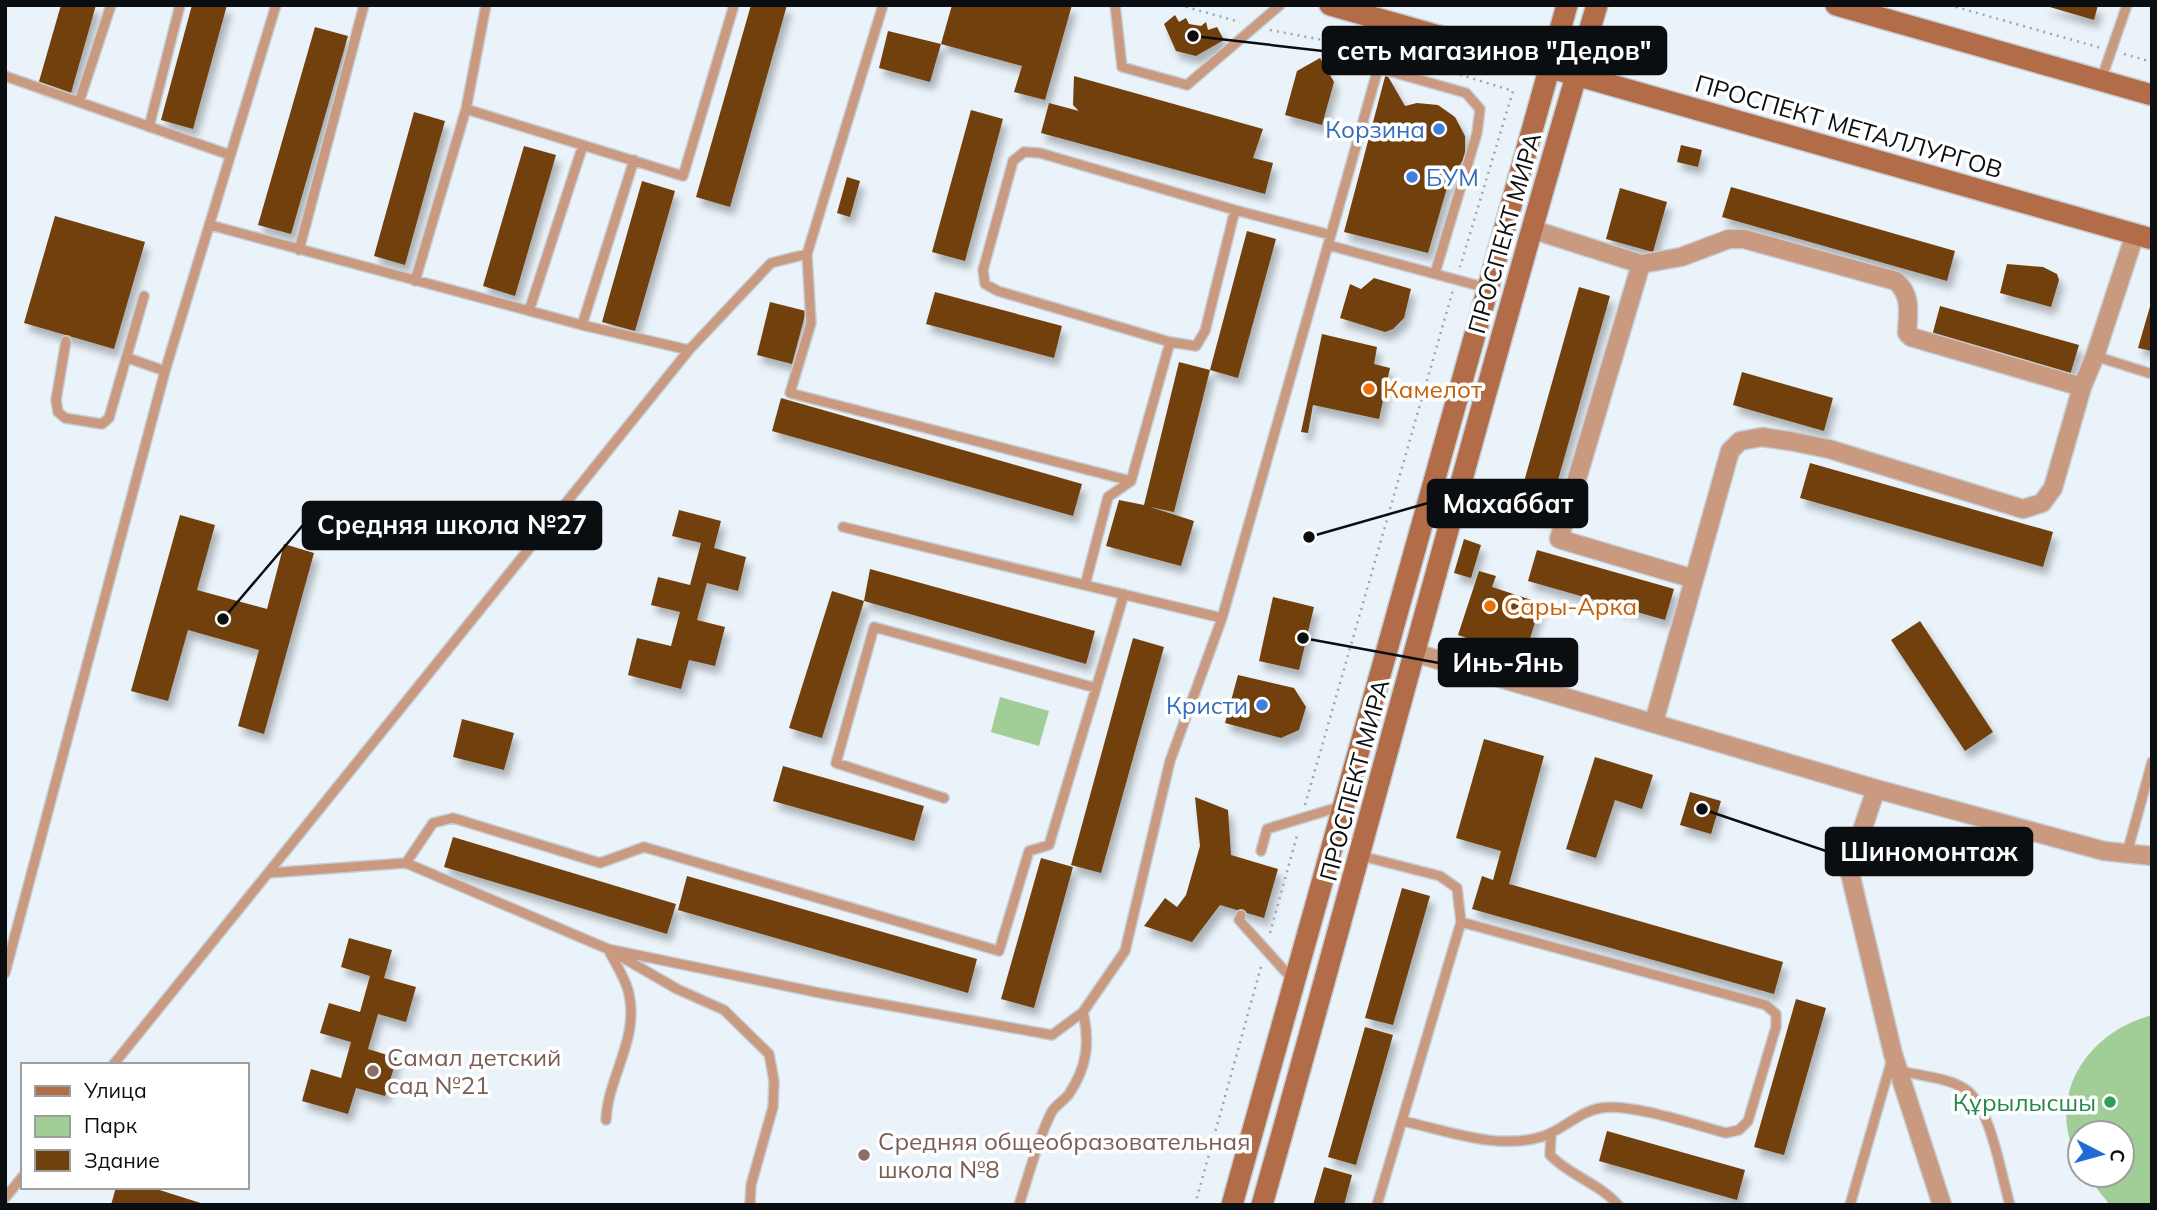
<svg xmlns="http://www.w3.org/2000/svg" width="2157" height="1210" font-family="Mulish,sans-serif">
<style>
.green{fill:#a1ce97}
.building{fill:#71410d;filter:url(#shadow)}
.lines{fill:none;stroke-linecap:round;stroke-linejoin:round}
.service-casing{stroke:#c6ced5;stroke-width:12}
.minor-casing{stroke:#c6ced5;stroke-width:21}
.secondary-casing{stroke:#c6ced5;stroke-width:24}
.path{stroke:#9fa6ab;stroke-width:2.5;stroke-dasharray:2 5;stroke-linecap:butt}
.service{stroke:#c99980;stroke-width:9}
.minor{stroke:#c99980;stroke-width:18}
.secondary{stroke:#b26c47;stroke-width:21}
.shop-dot{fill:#3f7fe0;stroke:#fff;stroke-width:2.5}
.food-dot{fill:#e8710a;stroke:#fff;stroke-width:2.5}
.education-dot{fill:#8d6e63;stroke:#fff;stroke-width:2.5}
.leisure-dot{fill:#2e9e5b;stroke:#fff;stroke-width:2.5}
.labels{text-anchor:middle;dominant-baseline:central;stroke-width:7;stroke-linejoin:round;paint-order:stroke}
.street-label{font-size:24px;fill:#0b0e10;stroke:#fff}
.shop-label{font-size:24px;fill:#366cbe;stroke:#fff;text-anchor:end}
.food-label{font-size:24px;fill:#c56008;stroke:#fff;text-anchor:start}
.education-label{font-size:24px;fill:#785e54;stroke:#fff;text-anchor:start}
.leisure-label{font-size:24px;fill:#27864d;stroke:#fff;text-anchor:end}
.leader{fill:none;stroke:#0b0e10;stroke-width:2.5}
.callout-dot{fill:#0b0e10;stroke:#fff;stroke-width:2.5}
.callout{fill:#0b0e10;stroke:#0b0e10;stroke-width:2.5}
.callout-label{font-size:26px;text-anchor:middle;font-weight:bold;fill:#fff}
</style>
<defs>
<filter id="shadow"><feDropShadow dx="4.5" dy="8" stdDeviation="3.5" flood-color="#0004"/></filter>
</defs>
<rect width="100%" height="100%" fill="#eaf3fa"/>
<!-- green -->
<path class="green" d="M1000,697L1049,711L1039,746L991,732Z
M2152,1015V1205H2110L2086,1175H2122V1133H2080V1164C2043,1099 2085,1033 2152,1015Z"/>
<!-- building -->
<path class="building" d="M61,5H96L71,93L38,85Z
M192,5H227L193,129L161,120Z
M751,5H787L730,207L696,197Z
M952,5H1072L1045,100L1014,92L1022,66L941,44Z
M2043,5H2098L2094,20Z
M1175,15L1179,22L1186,18L1189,24L1201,26L1206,22L1208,30L1217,27L1224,40L1196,56L1176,51L1164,24Z
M315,27L348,36L291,234L258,225Z
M888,31L941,44L930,82L879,68Z
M1320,58L1334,82L1322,125L1285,115L1297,71Z
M1386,73L1405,106L1417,103L1438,105L1455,117L1465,136V157L1449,181L1428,253L1344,232Z
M1074,76L1263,129L1253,158L1273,163L1265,194L1041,133L1049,103L1079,111L1073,105Z
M971,110L1003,119L965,261L932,252Z
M414,112L445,121L405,265L374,256Z
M1681,145L1702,150L1698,167L1677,162Z
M524,146L556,155L515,296L483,286Z
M847,177L860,181L850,217L837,213Z
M642,181L675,191L635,331L602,322Z
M1731,187L1955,251L1947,281L1722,217Z
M1620,188L1667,202L1653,252L1606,239Z
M55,216L145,242L114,349L24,323Z
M1247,231L1276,239L1238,378L1210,370Z
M2007,264L2043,267L2057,274L2059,280L2051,307L2000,293Z
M1374,278L1411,289L1404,318L1393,329L1385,332L1340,318L1350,284L1361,289Z
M1579,287L1610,296L1547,519L1516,510Z
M935,292L1062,326L1054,358L926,324Z
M770,302L806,311L792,364L757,355Z
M2151,303H2152V351L2138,348Z
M1940,306L2079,345L2070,375L1932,336Z
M1322,334L1377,347L1374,364L1390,368L1379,419L1313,405L1308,433L1301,432Z
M1179,362L1210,370L1174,512L1150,507L1194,521L1181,566L1106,546L1119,500L1144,505Z
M1742,372L1833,398L1824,431L1733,405Z
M781,398L1082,484L1073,516L772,431Z
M1810,463L2053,532L2043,567L1800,498Z
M679,510L721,521L714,548L746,557L738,591L707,583L697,620L725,627L715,666L689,660L681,689L628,675L637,638L671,646L680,612L651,605L658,577L690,585L701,543L672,536Z
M180,515L215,525L197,590L267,609L284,544L314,553L264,734L238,726L259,650L188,630L168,701L131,691Z
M1464,539L1481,545L1471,578L1454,573Z
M1537,550L1674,589L1665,620L1528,581Z
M870,569L1095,631L1086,664L864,601L822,738L789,728L832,591L864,601Z
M1479,571L1496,576L1492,587L1541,603L1523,661L1497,653L1499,649L1458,635Z
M1273,597L1314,607L1299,670L1259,661Z
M1920,621L1993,732L1965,751L1891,640Z
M1133,638L1164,647L1101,873L1071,865Z
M1238,675L1294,688L1306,707L1299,730L1281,738L1225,723Z
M462,719L514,733L504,770L453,757Z
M1484,739L1544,756L1509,884L1783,962L1774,994L1472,909L1482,876L1493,880L1501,851L1456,838Z
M1595,757L1653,775L1642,809L1615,800L1596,858L1566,849Z
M783,766L924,806L914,841L773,801Z
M1690,792L1721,801L1711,834L1680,825Z
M1195,797L1228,810L1231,855L1278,869L1264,918L1220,905L1192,942L1144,926L1165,898L1177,907L1186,895L1200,846Z
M453,837L676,904L667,934L444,867Z
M1041,858L1073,867L1034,1008L1001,999Z
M687,876L977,959L968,993L678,910Z
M1402,888L1430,896L1393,1025L1365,1018Z
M349,938L392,950L384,978L416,987L406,1022L378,1014L368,1049L397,1058L385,1096L356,1088L348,1114L302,1101L311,1069L341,1078L351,1042L320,1033L329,1003L360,1012L370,976L341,967Z
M1796,999L1826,1008L1784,1155L1754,1147Z
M1365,1027L1393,1035L1356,1165L1328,1157Z
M1607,1131L1745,1170L1737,1200L1599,1161Z
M1324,1167L1352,1175L1344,1205H1313Z
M116,1187H150L207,1205H111Z"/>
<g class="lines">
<!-- service casing -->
<g class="service-casing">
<path id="service" d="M486,5L466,109L683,176L734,5
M883,5L807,254L811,323L790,393L1131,481
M1115,5L1122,67L1187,85L1280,5
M1378,68L1466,93L1480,109L1477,133L1435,273
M5,76L230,155
M2101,80L2127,5
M79,102L111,5
M149,127L180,5
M210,225L582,325L689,350
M1328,245L1487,288
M299,250L364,5
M415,281L466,109
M529,311L583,145
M582,325L634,160
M66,341L56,400L58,412L65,418L102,424L109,418L144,296
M1170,342L1196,346L1205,331L1235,210
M2095,356L2152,374
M128,358L165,371
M843,527L1222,618
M1085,585L1108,497L1131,481L1170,342L998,291L985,284L983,270L1013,161L1024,152L1040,153L1235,210L1331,235
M944,798L836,763L874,627L1096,688L1124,594
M1261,851L1267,829L1342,806
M2127,853L2152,762
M1361,856L1440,876L1457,888L1461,922L1377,1205
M406,863L433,823L453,818L600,863L644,847L999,951L1029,851L1049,845L1096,688
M268,873L689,350L771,263L807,254
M1241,915L1239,920L1293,980
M5,973L165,371L276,5
M113,1065L268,873L406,863L608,949L820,993L1052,1035L1083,1012L1125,951L1170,761L1222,618L1391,23
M1901,1071C1921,1076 1953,1078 1969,1092C1992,1114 2001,1175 2010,1205
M606,1120C608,1076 639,1040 629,994C626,979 615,963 608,949L677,989L724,1010L769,1054L774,1081L773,1107L751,1185L750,1205
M1403,1121C1448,1131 1499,1151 1544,1136C1564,1129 1580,1111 1601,1108C1631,1103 1695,1125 1726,1133L1739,1130L1748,1121L1776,1027V1014L1766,1005L1461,922
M1551,1134L1550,1155C1570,1176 1599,1183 1618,1205
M5,1198L23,1176
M1019,1205C1029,1174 1037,1142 1051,1113C1055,1105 1064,1101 1069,1094C1087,1067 1090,1043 1083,1012
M1850,1205L1892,1059"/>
</g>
<!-- minor casing -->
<g class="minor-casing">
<path id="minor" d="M1534,230L1641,264L1559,539L1694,579
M1641,264L1681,257L1729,239H1744L1896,281C1912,296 1908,312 1907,333L1911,337L2082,387
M1415,653L1876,789L2104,851L2152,856
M1654,722L1730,451L1740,441L1762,437L1790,441L1829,449L2023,509L2042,503L2053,488L2082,387L2095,356L2135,234
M1876,789L1849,869L1893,1054L1942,1205"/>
</g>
<!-- secondary casing -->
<g class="secondary-casing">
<path id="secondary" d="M1330,5L2152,239
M1836,5L2152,95
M1232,1205L1567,5
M1262,1205C1375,805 1479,403 1597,5"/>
</g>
<!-- path -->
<path class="path" d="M1179,5L1240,22
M1949,5L2101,48
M1270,30L1370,49
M1393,54L1513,91L1460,267
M2124,54L2152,62
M1305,805L1453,290
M1270,933L1298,832
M1195,1205L1262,963"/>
<!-- service -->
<use href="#service" class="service"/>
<!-- minor -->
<use href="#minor" class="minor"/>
<!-- secondary -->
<use href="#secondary" class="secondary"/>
</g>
<!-- markers -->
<g class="shop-dot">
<circle cx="1439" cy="129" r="7"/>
<circle cx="1412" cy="177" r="7"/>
<circle cx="1262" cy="705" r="7"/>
</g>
<g class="food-dot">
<circle cx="1369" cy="389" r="7"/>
<circle cx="1490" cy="606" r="7"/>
</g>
<g class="education-dot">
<circle cx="373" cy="1071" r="7"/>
<circle cx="864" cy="1155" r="7"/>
</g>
<circle class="leisure-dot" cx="2110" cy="1102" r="7"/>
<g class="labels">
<!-- street labels -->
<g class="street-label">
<text transform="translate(1849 126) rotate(16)">ПРОСПЕКТ МЕТАЛЛУРГОВ</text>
<text transform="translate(1504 233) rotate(-74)">ПРОСПЕКТ МИРА</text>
<text transform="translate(1354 780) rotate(-75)">ПРОСПЕКТ МИРА</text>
</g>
<!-- shop labels -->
<g class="shop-label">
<text x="1425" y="129">Корзина</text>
<text x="1426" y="177" text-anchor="start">БУМ</text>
<text x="1248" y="705">Кристи</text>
</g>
<!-- food labels -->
<g class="food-label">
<text x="1383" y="389">Камелот</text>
<text x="1504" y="606">Сары-Арка</text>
</g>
<!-- education labels -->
<g class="education-label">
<text x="387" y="1057">Самал детский<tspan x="387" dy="28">сад №21</tspan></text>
<text x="878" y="1141">Средняя общеобразовательная<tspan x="878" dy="28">школа №8</tspan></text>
</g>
<!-- leisure labels -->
<g class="leisure-label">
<text x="2096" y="1102">Құрылысшы</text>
</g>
</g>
<!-- callouts -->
<path class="leader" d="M1193 36L1323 51M1309 537L1428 503M223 619L303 525M1303 638L1439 663M1702 809L1826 851"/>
<g class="callout-dot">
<circle cx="1193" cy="36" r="7"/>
<circle cx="1309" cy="537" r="7"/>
<circle cx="223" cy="619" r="7"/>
<circle cx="1303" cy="638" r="7"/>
<circle cx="1702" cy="809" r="7"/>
</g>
<g class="callout">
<rect x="1323" y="27" width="343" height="47" rx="7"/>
<rect x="1428" y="480" width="159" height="47" rx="7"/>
<rect x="303" y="502" width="298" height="47" rx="7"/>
<rect x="1439" y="639" width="138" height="47" rx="7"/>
<rect x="1826" y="828" width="206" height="47" rx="7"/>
</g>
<g class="callout-label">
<text x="1494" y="60">сеть магазинов "Дедов"</text>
<text x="1508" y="513">Махаббат</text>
<text x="452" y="534">Средняя школа №27</text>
<text x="1508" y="672">Инь-Янь</text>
<text x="1929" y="861">Шиномонтаж</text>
</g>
<!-- border -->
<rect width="2157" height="1210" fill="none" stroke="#0b0e10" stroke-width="14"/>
<!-- legend -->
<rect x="21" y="1063" width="228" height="126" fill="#ffffff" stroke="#9d9f9f" stroke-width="2"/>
<rect x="35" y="1086" width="35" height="10" fill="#b26c47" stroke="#9d9f9f" stroke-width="2"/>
<text x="84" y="1098" font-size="21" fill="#0b0e10">Улица</text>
<rect x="35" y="1116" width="35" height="21" fill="#a1ce97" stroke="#9d9f9f" stroke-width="2"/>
<text x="84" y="1133" font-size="21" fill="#0b0e10">Парк</text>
<rect x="35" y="1150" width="35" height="21" fill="#71410d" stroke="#9d9f9f" stroke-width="2"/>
<text x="84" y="1168" font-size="21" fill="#0b0e10">Здание</text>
<!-- north arrow -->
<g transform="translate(2101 1154) rotate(96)"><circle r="33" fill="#ffffff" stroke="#9d9f9f" stroke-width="2"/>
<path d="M0-5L12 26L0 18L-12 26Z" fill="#1f6bd6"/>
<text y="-10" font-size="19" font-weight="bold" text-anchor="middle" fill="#0b0e10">С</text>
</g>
</svg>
